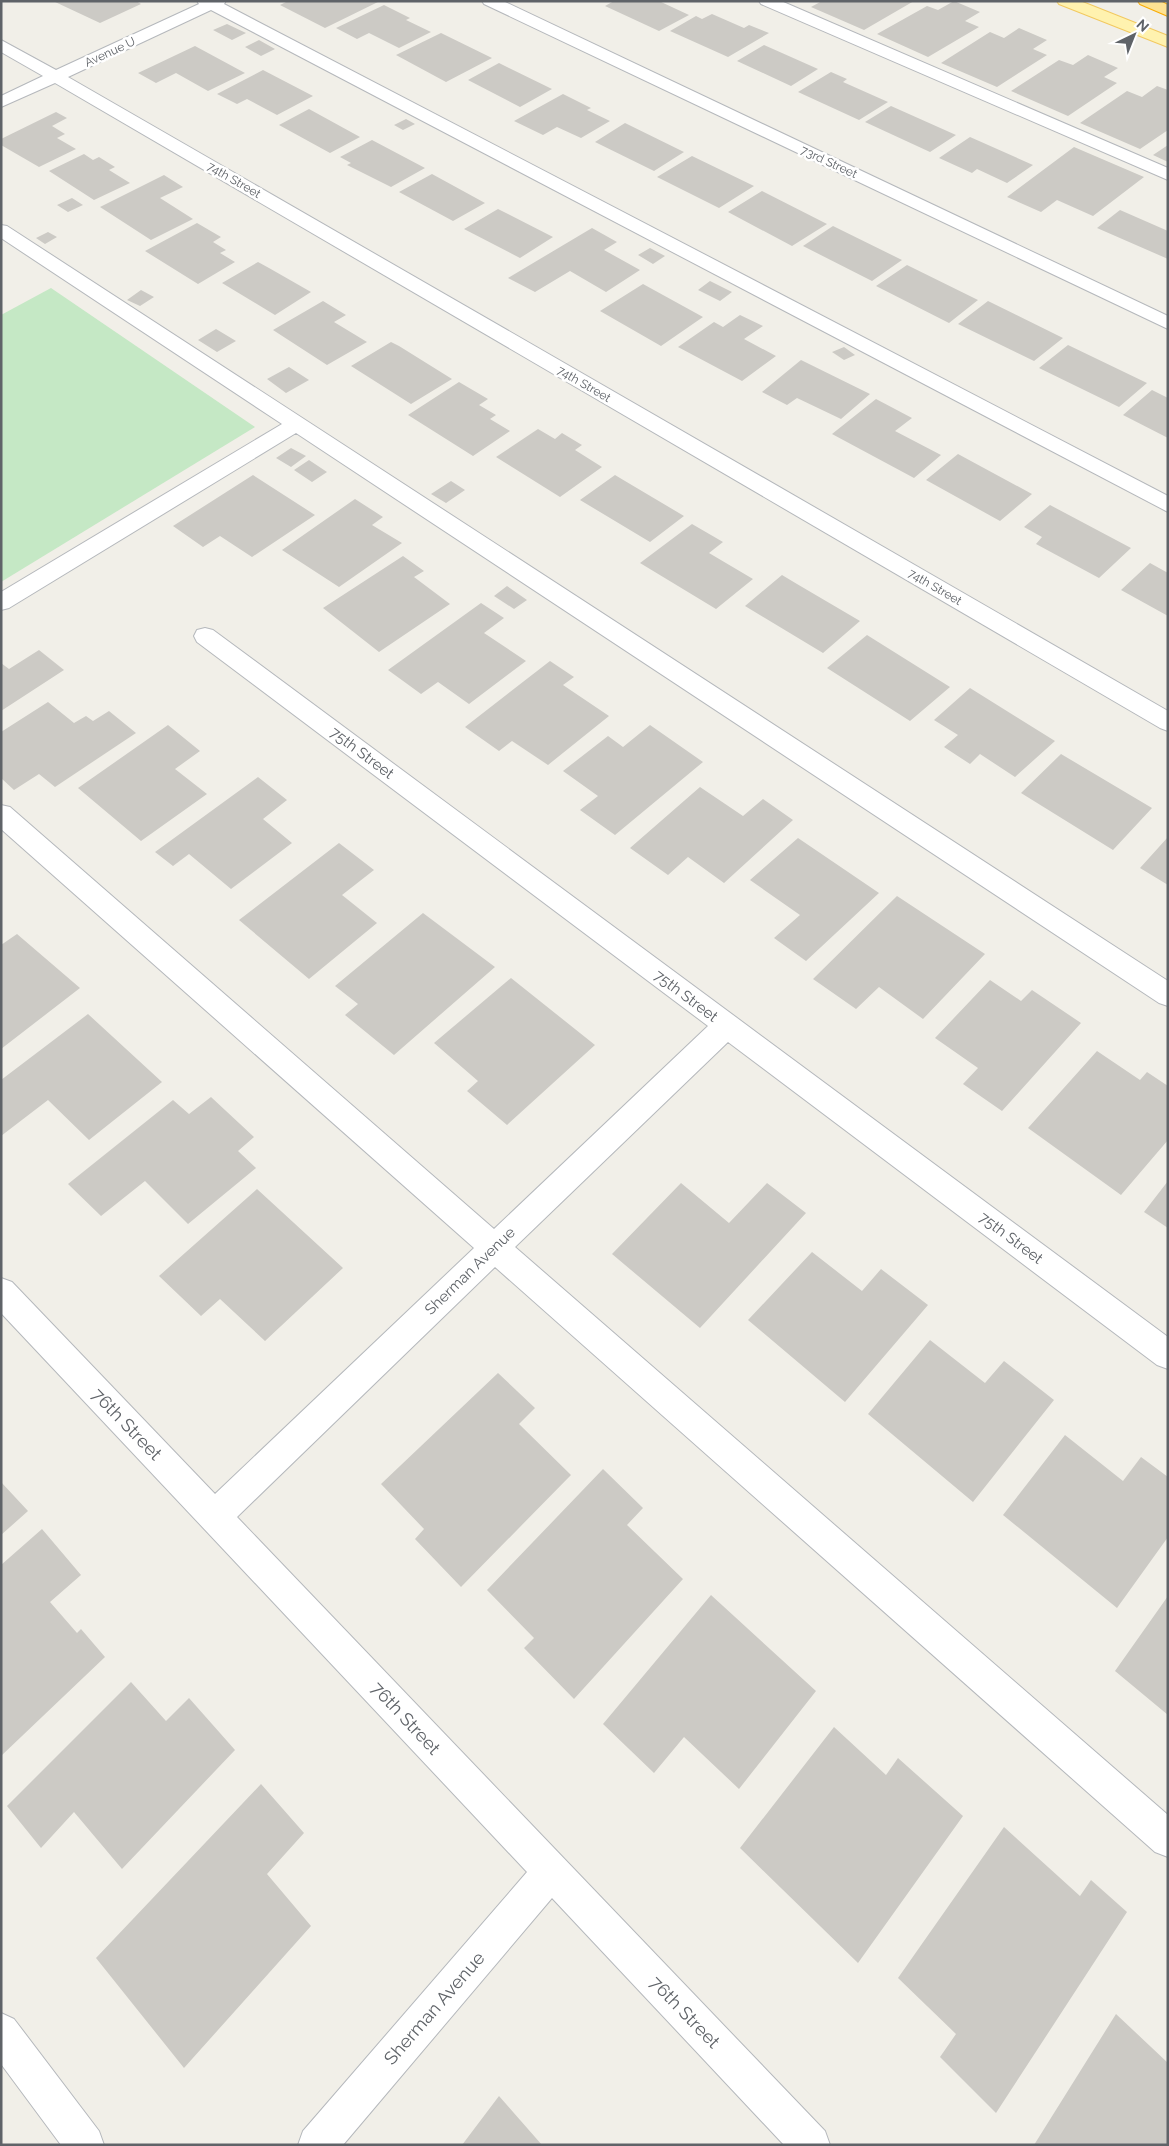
<svg xmlns="http://www.w3.org/2000/svg" width="1169" height="2146" font-family="Raleway,sans-serif">
<style>
.green{fill:#c5e8c5}
.building{fill:#cccac5}
.lines{fill:none;stroke-linecap:round;stroke-linejoin:round}
.minor-casing{stroke:#b5b8bc;stroke-width:2}
.major-casing{stroke:#f2c960;stroke-width:2}
.highway-casing{stroke:#f9ab00;stroke-width:2}
.minor{fill:#fff;fill-rule:evenodd}
.major{fill:#fff2af;fill-rule:evenodd}
.highway{fill:#fde293;fill-rule:evenodd}
.labels{text-anchor:middle;dominant-baseline:central;stroke-width:5;stroke-linejoin:round;paint-order:stroke}
.far-street-label{font-size:12px;fill:#5f6368;stroke:#fff}
.street-label{font-size:15px;fill:#5f6368;stroke:#fff}
.near-street-label{font-size:18px;fill:#5f6368;stroke:#fff}
</style>
<rect width="100%" height="100%" fill="#f1efe8"/>
<!-- green -->
<path class="green" d="M51,288L255,427L1,582V315Z"/>
<!-- building -->
<path class="building" d="M53,1H136L141,4L100,23Z
M288,1H380L325,28L280,5Z
M614,1H659L689,15L659,31L605,6Z
M822,1H914L864,30L811,7Z
M954,1L980,12L965,21L979,27L928,57L877,34L927,6L938,10Z
M384,5L410,18L406,20L431,32L399,48L369,33L357,39L336,28Z
M712,14L744,28L749,25L769,33L728,57L670,31L696,16L702,19Z
M227,24L246,33L232,40L213,30Z
M1019,28L1047,40L1033,49L1047,55L997,87L941,63L990,32L1004,38Z
M441,33L492,58L446,82L396,55Z
M259,40L275,49L261,56L245,47Z
M764,45L818,69L791,86L737,61Z
M195,46L245,73L208,91L176,73L156,83L138,73Z
M1088,55L1118,68L1104,77L1117,83L1068,116L1011,91L1059,60L1073,65Z
M499,63L552,89L520,107L468,80Z
M263,70L313,96L277,115L247,99L237,104L217,94Z
M831,72L847,79L843,82L888,102L859,120L798,92Z
M1157,86L1168,90V130L1140,149L1080,123L1127,91L1142,97Z
M563,94L591,108L587,110L610,121L581,138L557,127L543,135L514,121Z
M891,106L956,135L930,152L865,122Z
M309,109L360,137L330,153L279,125Z
M56,112L67,118L52,126L65,134L57,138L76,149L39,167L1,145V139Z
M406,119L415,124L403,130L394,125Z
M625,123L684,152L654,171L595,142Z
M970,137L1033,165L1007,183L977,169L972,173L939,158Z
M372,140L425,168L391,187L347,165L351,163L340,157Z
M1168,145V162L1153,155Z
M1074,147L1144,177L1093,216L1057,200L1041,212L1007,197Z
M84,154L93,160L99,157L115,167L109,170L130,183L94,200L49,171Z
M692,156L754,186L719,208L657,177Z
M432,174L485,203L453,221L399,192Z
M164,175L183,187L160,198L193,219L151,240L100,207Z
M762,191L827,224L792,246L728,212Z
M72,198L83,205L68,212L57,205Z
M498,209L553,237L520,258L464,229Z
M1120,210L1168,231V259L1097,228Z
M197,223L221,237L213,242L226,250L220,253L235,262L198,284L145,251Z
M833,226L902,260L872,281L803,246Z
M592,228L617,242L604,250L640,270L606,292L570,271L535,292L508,278Z
M48,232L57,237L45,244L36,238Z
M650,248L665,256L653,264L638,255Z
M258,262L269,268L311,292L275,315L222,283Z
M907,265L978,300L949,323L876,286Z
M710,281L732,292L720,301L698,290Z
M643,284L703,317L661,346L600,311Z
M141,290L154,297L140,306L127,300Z
M323,301L346,315L334,322L367,342L327,365L273,330Z
M988,301L1063,338L1034,361L958,324Z
M740,315L763,326L744,339L776,356L742,381L678,347L714,322L723,327Z
M216,329L236,341L217,352L198,340Z
M391,342L399,346L452,379L411,404L351,366Z
M1068,345L1147,383L1119,407L1039,368Z
M844,347L855,355L844,360L832,352Z
M801,360L870,394L841,419L797,398L787,405L762,392Z
M289,367L309,380L286,393L267,379Z
M459,382L488,399L479,405L496,415L490,419L510,431L473,456L408,415Z
M1152,390L1168,398V438L1123,415Z
M876,399L912,418L895,431L941,455L914,478L832,434Z
M538,429L555,439L562,433L582,445L575,450L602,467L560,497L496,457Z
M291,448L306,456L291,467L276,458Z
M958,454L1032,494L1000,521L926,480Z
M309,460L327,472L312,482L294,470Z
M253,475L315,515L252,557L220,536L203,547L173,526Z
M615,475L625,481L684,516L650,542L580,500Z
M451,481L465,490L446,503L431,494Z
M355,499L383,517L372,525L402,543L339,587L282,550Z
M1050,505L1131,548L1099,578L1036,544L1042,537L1024,527Z
M692,524L723,542L709,553L753,579L716,609L640,563Z
M403,556L424,571L414,577L450,604L379,652L323,608Z
M1150,563L1168,573V616L1121,590Z
M782,575L797,584L860,621L823,653L745,606Z
M507,586L527,600L514,609L494,596Z
M481,603L504,618L484,633L526,661L469,704L438,682L421,694L388,670Z
M867,635L950,687L910,721L827,668Z
M39,650L64,670L1,711V663L9,669Z
M550,661L574,677L563,685L609,716L548,765L512,741L499,751L465,727Z
M970,688L1055,741L1015,777L980,754L970,764L944,747L958,735L934,720Z
M48,702L74,723L86,716L93,721L109,711L136,733L55,787L39,774L14,790L1,778V732Z
M168,725L200,751L175,769L207,794L141,841L78,788Z
M650,725L703,762L615,835L580,810L598,796L563,771L608,736L623,747Z
M1061,754L1152,808L1113,850L1021,793Z
M258,777L287,800L263,819L292,843L231,889L189,854L173,866L155,852Z
M700,787L743,816L763,799L793,820L724,883L688,857L668,875L630,848Z
M1168,837V885L1140,868Z
M798,838L879,893L806,961L774,938L800,915L750,880Z
M339,843L374,870L342,895L377,923L309,979L239,920Z
M897,896L985,954L923,1019L879,987L856,1009L813,979Z
M423,913L495,967L394,1055L345,1015L358,1004L335,986Z
M17,934L80,988L1,1049V945Z
M511,978L595,1045L507,1125L467,1091L478,1081L434,1043Z
M990,980L1021,1001L1032,990L1081,1023L1002,1111L963,1084L978,1068L935,1038Z
M88,1014L162,1082L89,1140L48,1100L1,1136V1080Z
M1097,1051L1140,1080L1147,1072L1168,1086V1140L1121,1195L1028,1128Z
M211,1097L254,1137L238,1151L256,1168L188,1224L145,1181L101,1216L68,1184L173,1100L189,1114Z
M1168,1181V1228L1144,1212Z
M681,1183L729,1223L767,1183L806,1213L700,1328L612,1254Z
M257,1189L343,1268L265,1341L220,1299L201,1316L159,1276Z
M812,1252L862,1291L881,1269L928,1305L845,1402L748,1320Z
M930,1340L985,1383L1004,1361L1054,1400L973,1502L868,1414Z
M498,1373L535,1408L519,1424L571,1475L461,1587L415,1539L424,1529L381,1484Z
M1065,1435L1123,1481L1141,1457L1168,1477V1537L1117,1608L1003,1515Z
M603,1469L643,1508L627,1525L683,1579L574,1699L524,1648L534,1638L487,1590Z
M1,1482L28,1511L1,1535Z
M42,1529L81,1575L50,1602L77,1633L81,1629L105,1657L1,1756V1565Z
M711,1595L816,1691L739,1789L684,1737L654,1773L603,1724Z
M1168,1596V1715L1115,1671Z
M131,1682L166,1721L189,1698L235,1750L122,1869L74,1812L41,1848L7,1806Z
M834,1727L886,1775L898,1758L963,1816L858,1963L740,1848Z
M261,1784L304,1833L267,1874L311,1926L184,2068L96,1958Z
M1004,1827L1080,1896L1091,1880L1127,1912L996,2113L940,2057L956,2034L898,1978Z
M1116,2014L1168,2063V2145H1034Z
M499,2096L542,2145H462Z"/>
<g class="lines">
<!-- minor casing -->
<g class="minor-casing">
<path id="minor" d="M197,1H226L224,4L1168,496V512L211,10L68,77L1168,711V731L1160,728L55,83L1,107V96L43,76L1,52V40L56,70L199,4Z
M482,1H503L1168,316V329L484,4Z
M759,1H781L1168,168V180L761,4Z
M1,225L7,226L1168,981V1006L1159,1003L296,433L9,608L1,610V592L282,424L1,238Z
M205,628L213,630L1168,1337V1369L1157,1365L728,1042L515,1247L1168,1815V1857L1155,1852L495,1267L237,1517L825,2131L830,2145H784L552,1898L343,2145H298L303,2131L527,1872L1,1313V1278L12,1282L215,1494L474,1248L1,829V805L10,807L494,1229L708,1026L197,642L194,636L197,630Z
M1,2013L14,2019L99,2131L104,2145H61L1,2064Z"/>
</g>
<!-- major casing -->
<g class="major-casing">
<path id="major" d="M1057,1H1080L1168,36V47L1059,4Z"/>
</g>
<!-- highway casing -->
<g class="highway-casing">
<path id="highway" d="M1138,1H1160L1168,5V16L1140,4Z"/>
</g>
<!-- minor -->
<use href="#minor" class="minor"/>
<!-- major -->
<use href="#major" class="major"/>
<!-- highway -->
<use href="#highway" class="highway"/>
</g>
<g class="labels">
<!-- far-street labels -->
<g class="far-street-label">
<text transform="translate(110 52) rotate(-25)">Avenue U</text>
<text transform="translate(829 162) rotate(25)">73rd Street</text>
<text transform="translate(234 180) rotate(30)">74th Street</text>
<text transform="translate(584 384) rotate(30)">74th Street</text>
<text transform="translate(935 587) rotate(30)">74th Street</text>
</g>
<!-- street labels -->
<g class="street-label">
<text transform="translate(362 753) rotate(37)">75th Street</text>
<text transform="translate(686 996) rotate(37)">75th Street</text>
<text transform="translate(1011 1238) rotate(37)">75th Street</text>
<text transform="translate(470 1271) rotate(-44)">Sherman Avenue</text>
</g>
<!-- near-street labels -->
<g class="near-street-label">
<text transform="translate(127 1424) rotate(46)">76th Street</text>
<text transform="translate(406 1718) rotate(47)">76th Street</text>
<text transform="translate(434 2008) rotate(-49)">Sherman Avenue</text>
<text transform="translate(685 2012) rotate(46)">76th Street</text>
</g>
</g>
<!-- border -->
<rect width="1169" height="2146" fill="none" stroke="#5f6368" stroke-width="5"/>
<!-- north arrow -->
<g transform="translate(1134 35) rotate(43)" stroke="#ffffff" stroke-width="4" paint-order="stroke">
<path d="M0-4L9 19L0 12L-9 19Z" fill="#5f6368"/>
<text y="-8" font-size="14" font-weight="bold" text-anchor="middle" fill="#5f6368">N</text>
</g>
</svg>
